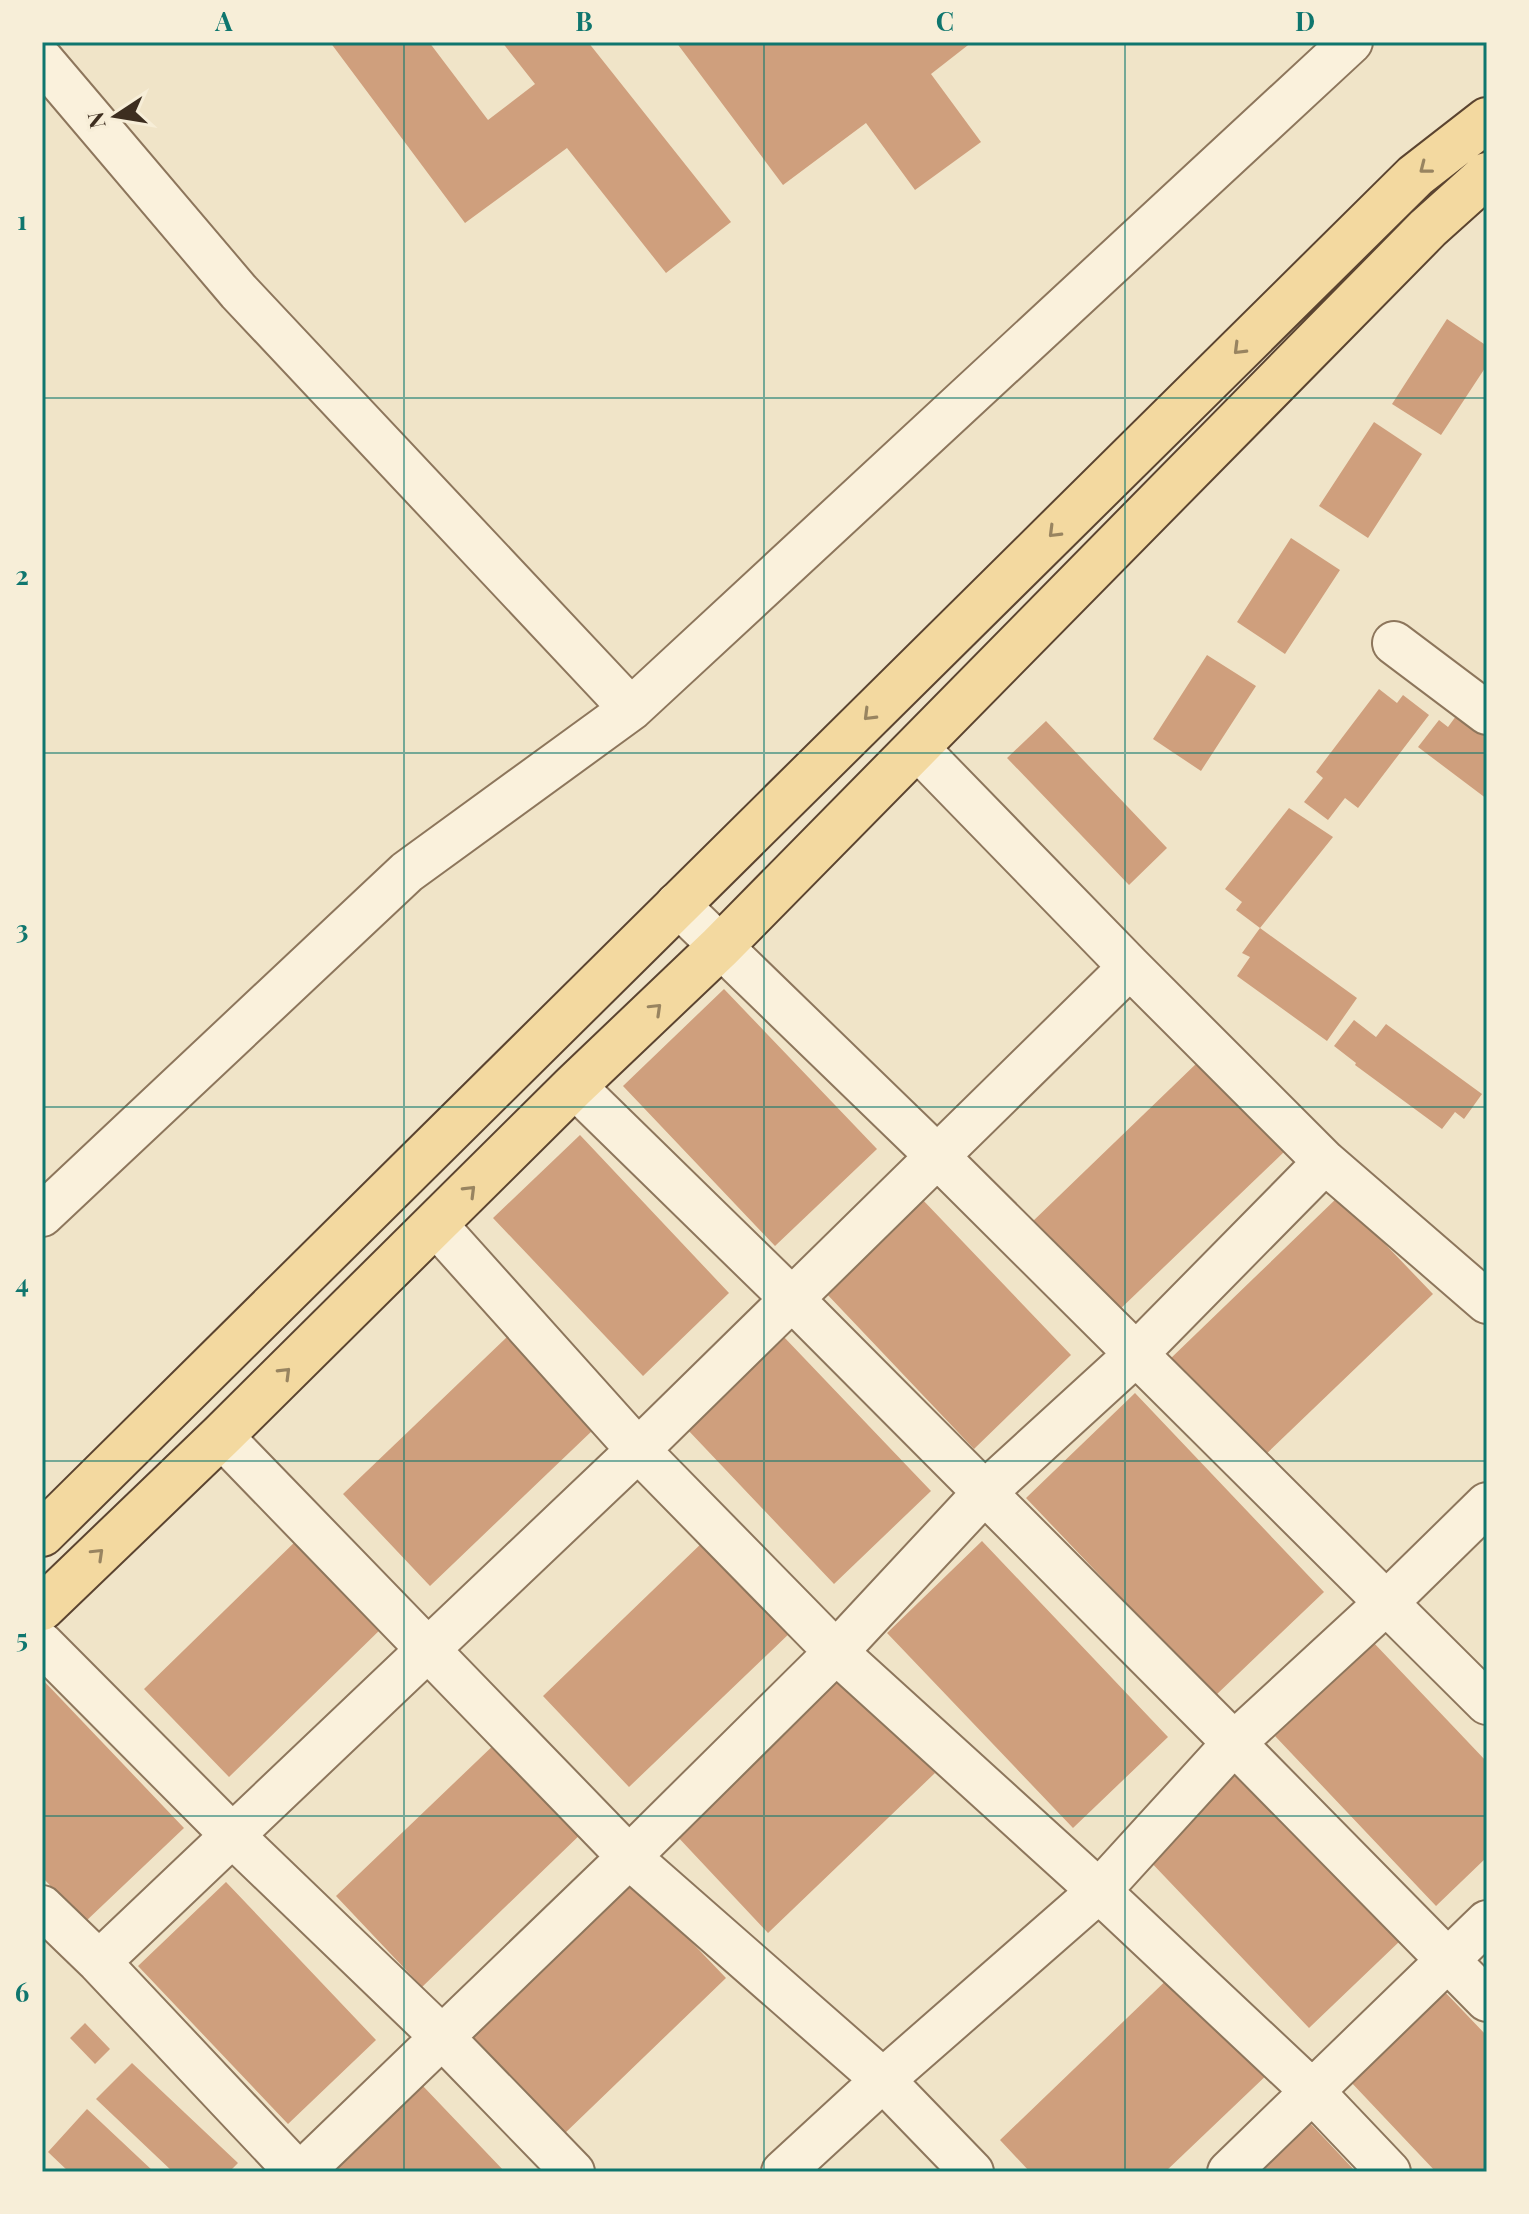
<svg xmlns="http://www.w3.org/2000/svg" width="1529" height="2214" font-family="'Playfair Display',serif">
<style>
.building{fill:#cf9f7d}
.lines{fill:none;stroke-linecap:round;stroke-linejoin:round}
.minor-casing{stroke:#8d765c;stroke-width:46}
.major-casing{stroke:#5b4430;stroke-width:48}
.minor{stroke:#faf1dc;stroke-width:42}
.major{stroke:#f3d9a0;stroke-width:44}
.oneway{stroke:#988460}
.grid{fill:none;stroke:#0f766e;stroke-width:2;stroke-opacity:0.55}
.neatline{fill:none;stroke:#0f766e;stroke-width:3}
.grid-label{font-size:26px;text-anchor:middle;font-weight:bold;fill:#0f766e}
</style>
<rect width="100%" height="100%" fill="#f0e4c8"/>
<!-- building -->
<path class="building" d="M330,42H429L488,120L535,84L502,42H588L731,222L666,273L567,148L465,223Z
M676,42H972L931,74L981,142L915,190L866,123L783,185Z
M1447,319L1487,346V365L1441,435L1392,404Z
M1374,422L1422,454L1368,538L1319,506Z
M1291,538L1340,570L1285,654L1237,622Z
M1207,655L1256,686L1201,771L1153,739Z
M1379,689L1397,703L1403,695L1429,715L1358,808L1345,798L1328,820L1304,802L1323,778L1316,772Z
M1459,712L1487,733V799L1418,747L1439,720L1448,727Z
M1046,721L1167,848L1129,885L1007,758Z
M1289,808L1333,837L1260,928L1357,998L1327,1041L1237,976L1250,957L1242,953L1260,928L1236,910L1242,902L1225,889Z
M724,989L877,1149L775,1246L623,1086Z
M1354,1020L1376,1037L1386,1024L1482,1094L1464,1119L1455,1112L1442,1129L1355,1065L1356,1063L1334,1046Z
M1199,1061L1285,1151L1116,1313L1031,1223Z
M580,1135L729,1293L643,1376L493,1218Z
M1339,1196L1433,1294L1262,1458L1169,1360Z
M921,1198L1071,1355L974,1449L824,1291Z
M783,1336L931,1491L834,1584L687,1429Z
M507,1337L594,1429L430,1586L343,1494Z
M1135,1393L1324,1592L1215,1696L1026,1498Z
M301,1536L386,1624L229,1777L144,1689Z
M706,1539L793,1630L629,1787L543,1696Z
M982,1541L1168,1737L1073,1828L887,1633Z
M1373,1642L1487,1762V1857L1436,1906L1275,1736Z
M842,1675L935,1773L768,1933L676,1835Z
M42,1679L184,1828L85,1922L42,1877Z
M500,1739L585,1830L422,1987L336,1896Z
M1239,1769L1401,1940L1309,2028L1146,1857Z
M631,1879L726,1978L563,2135L468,2035Z
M226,1882L376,2040L288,2124L138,1966Z
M1177,1970L1272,2070L1165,2172H1030L1000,2140Z
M1443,1990L1487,2036V2172H1436L1349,2080Z
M85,2023L110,2049L95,2064L70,2038Z
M132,2063L238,2163L229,2172H173L96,2099Z
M422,2085L505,2172H339L336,2168Z
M87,2109L154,2172H69L48,2152Z
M1311,2124L1356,2172H1261Z"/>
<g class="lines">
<!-- minor casing -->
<g class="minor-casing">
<path id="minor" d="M42,60L239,292L631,709
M1394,643L1487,713
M918,749L1130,967L1325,1162L1487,1302
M677,904L937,1156L1487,1703
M574,1086L793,1300L1234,1743L1487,2000
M42,1215L407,872L631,709L1351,42
M436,1225L638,1450L836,1652L1099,1891L1312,2091L1389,2172
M221,1436L629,1857L883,2080L972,2172
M42,1644L233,1836L442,2037L573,2172
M42,1907L99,1962L297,2172
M99,1962L638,1450L1130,967
M302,2172L629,1857L836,1652L984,1493L1135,1355L1325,1162
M783,2172L883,2080L1099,1891L1234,1743L1386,1603L1487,1504
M1229,2172L1487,1922"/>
</g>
<!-- major casing -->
<g class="major-casing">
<path id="major" d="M42,1534L1415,176L1487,120
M42,1608L221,1436L574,1086L720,947L1428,228L1487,175"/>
</g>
<!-- minor -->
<use href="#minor" class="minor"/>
<!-- major -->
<use href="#major" class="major"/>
</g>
<!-- one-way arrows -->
<defs><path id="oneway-chevron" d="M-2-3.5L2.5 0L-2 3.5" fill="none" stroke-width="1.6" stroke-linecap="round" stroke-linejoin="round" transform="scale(2)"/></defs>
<g class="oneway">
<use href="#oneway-chevron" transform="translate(1425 168) rotate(142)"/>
<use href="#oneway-chevron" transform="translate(1239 349) rotate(135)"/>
<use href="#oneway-chevron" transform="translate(1054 532) rotate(135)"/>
<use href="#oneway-chevron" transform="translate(869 715) rotate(135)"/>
<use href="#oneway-chevron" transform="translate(656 1009) rotate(-44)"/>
<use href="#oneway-chevron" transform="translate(470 1191) rotate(-45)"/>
<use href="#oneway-chevron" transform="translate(285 1373) rotate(-45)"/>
<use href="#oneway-chevron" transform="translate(98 1554) rotate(-44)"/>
</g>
<!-- grid -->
<path class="grid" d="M404,42V2172M764,42V2172M1125,42V2172M42,398H1487M42,753H1487M42,1107H1487M42,1461H1487M42,1816H1487"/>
<!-- border -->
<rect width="1529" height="2214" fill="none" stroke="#f7eed8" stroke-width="88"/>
<!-- north arrow -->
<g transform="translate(116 116) rotate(258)" stroke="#f7eed8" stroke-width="6" paint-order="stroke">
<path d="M0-6L14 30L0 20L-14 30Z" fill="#3d2e20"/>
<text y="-12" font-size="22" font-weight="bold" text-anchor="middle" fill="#3d2e20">N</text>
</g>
<rect x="44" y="44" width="1441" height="2126" class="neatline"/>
<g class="grid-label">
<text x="224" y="31">A</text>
<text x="584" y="31">B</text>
<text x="945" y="31">C</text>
<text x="1305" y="31">D</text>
<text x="22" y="230">1</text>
<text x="22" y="585">2</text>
<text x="22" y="939">3</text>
<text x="22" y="1293">4</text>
<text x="22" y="1648">5</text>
<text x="22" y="2002">6</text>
</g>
</svg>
